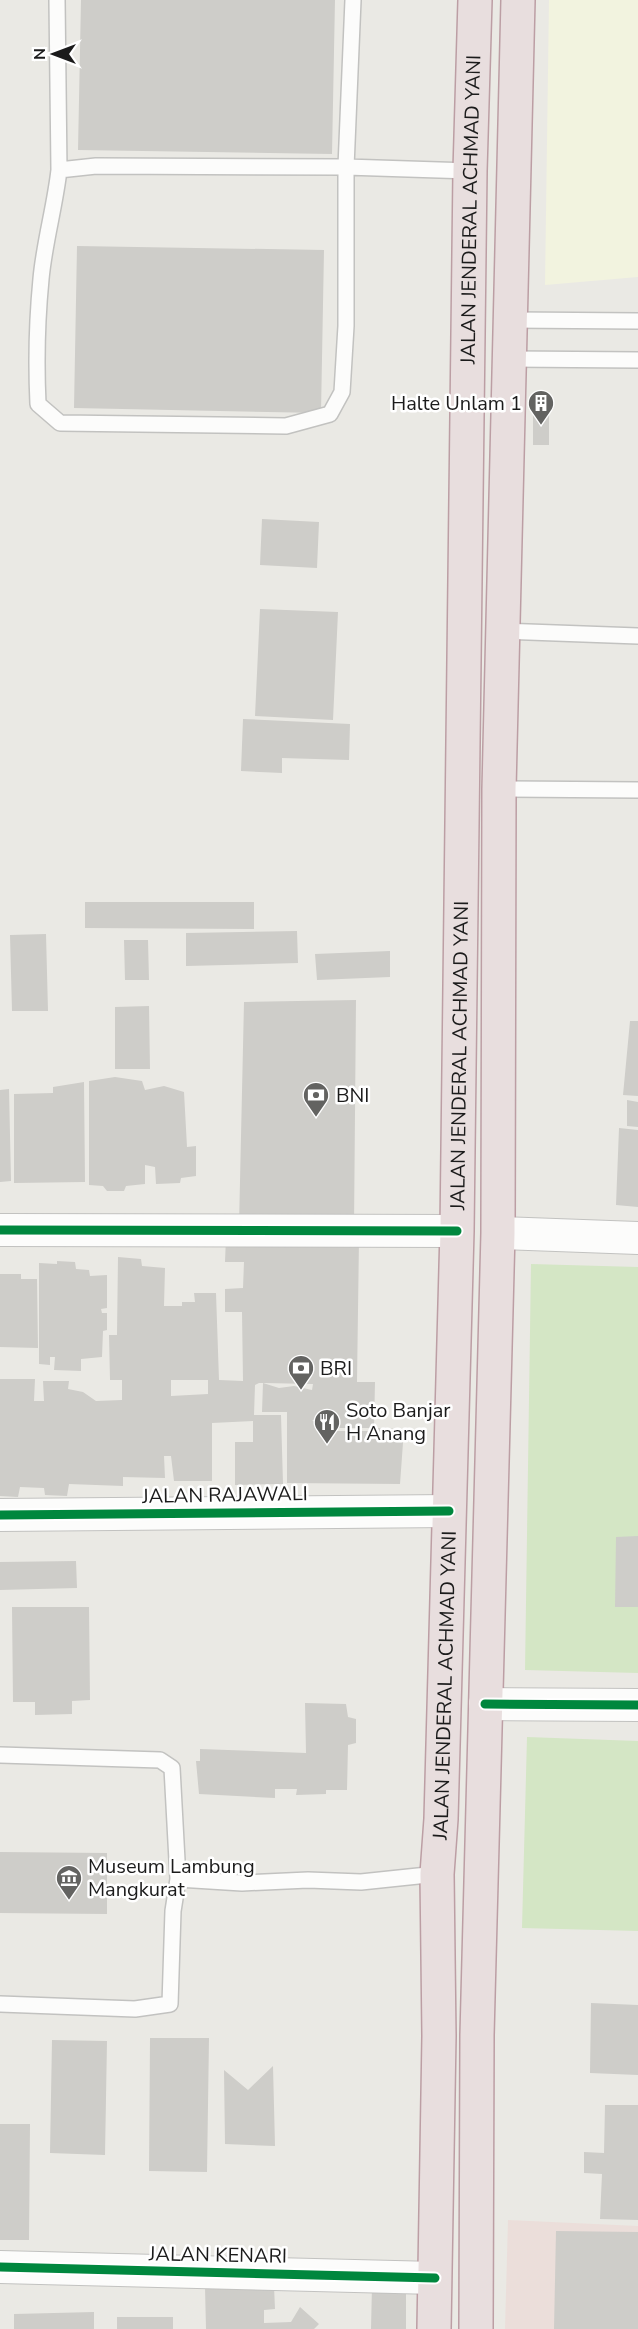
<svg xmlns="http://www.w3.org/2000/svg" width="638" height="2329" font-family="'Nunito Sans',sans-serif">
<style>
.commercial{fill:#ebdeda}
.education{fill:#f2f3df}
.grass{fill:#d4e6c5}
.building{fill:#cecdc9;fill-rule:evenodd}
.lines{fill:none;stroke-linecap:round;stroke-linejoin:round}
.lane-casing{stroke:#c2c2c0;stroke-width:18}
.street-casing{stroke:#c2c2c0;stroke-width:34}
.highway-casing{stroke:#bc9ea4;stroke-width:36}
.lane{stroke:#fcfcfb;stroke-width:15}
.street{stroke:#fcfcfb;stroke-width:32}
.highway{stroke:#e8dede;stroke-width:33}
.cycleway-casing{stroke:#fff;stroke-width:13}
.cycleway{stroke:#00873e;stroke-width:9}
.labels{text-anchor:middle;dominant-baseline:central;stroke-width:5;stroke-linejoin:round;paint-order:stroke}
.street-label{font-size:20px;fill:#1b1b1b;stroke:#fff}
.poi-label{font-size:20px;fill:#1b1b1b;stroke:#fff;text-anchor:start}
</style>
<rect width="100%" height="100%" fill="#eae9e4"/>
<!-- commercial -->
<path class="commercial" d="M508,2220L638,2226V2329H505Z"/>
<!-- education -->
<path class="education" d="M549,0H638V277L545,285Z"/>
<!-- grass -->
<path class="grass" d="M531,1264L638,1267V1673L525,1670Z
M527,1737L638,1741V1931L522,1928Z"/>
<!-- building -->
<path class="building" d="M81,0H335L332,154L78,150Z
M77,246L324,250L321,413L74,408Z
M533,407H549V445H533Z
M262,519L319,522L317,568L260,565Z
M260,609L338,612L333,720L255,716Z
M243,719L350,724L349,760L282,758V773L241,771Z
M85,902H254V929L85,928Z
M297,931L298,963L186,966V933Z
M46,934L48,1011H12L10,935Z
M124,940H148L149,980H125Z
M390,951V977L317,980L315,954Z
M356,1000L354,1227L239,1226L244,1002Z
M149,1006L150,1069H115V1007Z
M630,1021H638V1096L623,1095Z
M115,1077L142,1081L145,1090L164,1086L184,1092L187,1147L196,1146V1176L181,1178L180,1183L156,1184L155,1167L145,1165V1184L126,1186L124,1191H107L103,1186L89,1185V1081Z
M84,1082L85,1182L14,1183V1094L53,1093V1087Z
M9,1089L11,1181L0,1182V1090Z
M627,1100L638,1102V1127L627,1126Z
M619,1128L638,1130V1207L616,1205Z
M226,1237L359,1239L357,1382H375L374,1428L404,1429L400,1484L287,1483V1412H262L263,1383H259L255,1385L254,1415H281L283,1484L235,1485V1442H253V1421L212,1423V1481H174L171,1456H164L165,1478L123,1477V1486L69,1484L67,1496L45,1495L44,1488L20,1487L18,1497L0,1496V1379H35L34,1401H44L43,1381H69L68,1389L83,1392L96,1401L122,1400V1380H110L109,1335H117L118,1257L141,1259L142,1266L165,1268L164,1306H182V1302H195L194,1293H216L219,1380L243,1381L242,1312H225V1289L243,1288L244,1262H225ZM171,1380H208V1394L171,1396ZM263,1383L313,1384L312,1390L294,1386L279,1388ZM312,1420H326V1428H374V1431H318V1425Z
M57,1261L75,1262L76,1269L89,1270L90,1276L107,1275V1308L101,1309L102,1313H107V1330L103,1331L102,1357L81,1359V1371L54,1370L55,1357H50V1365L39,1364V1263L57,1264Z
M0,1274H21V1279H37L38,1348L0,1347Z
M638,1536V1607H615L616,1537Z
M76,1561L77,1588L0,1590V1562Z
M12,1607H89L90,1700L72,1701V1714L35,1715V1702H13Z
M305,1703L346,1704L348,1717L356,1719V1743L348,1745L347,1790H326V1794L296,1795L297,1789H275V1798L199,1794L196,1761H200V1749L306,1753Z
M0,1852L107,1853V1914L0,1913Z
M591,2003L638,2005V2075L590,2073Z
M150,2038H209L207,2172L149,2171Z
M52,2040L107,2041L105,2155L50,2153Z
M273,2066L275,2146L225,2144L224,2070L248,2090Z
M605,2105H638V2220L600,2219L602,2174L584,2173V2152L604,2153Z
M0,2124H30L29,2240H0Z
M556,2231L638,2232V2329H554Z
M406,2285V2329H371L372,2286Z
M274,2286L275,2309L264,2310V2323L291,2322L300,2307L319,2324L314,2329H206L205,2287Z
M94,2312V2329H14V2314Z
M117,2317H173V2329H117Z"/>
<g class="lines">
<!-- lane casing -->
<g class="lane-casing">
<path id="lane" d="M57,0L59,170
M353,0L346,167V326L342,392L330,414L286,426L60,423L38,404C36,362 37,320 41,279C44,244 55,206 59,170L96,166L346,167L470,171
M512,320L638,321
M511,359L638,360
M503,631L638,636
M499,789L638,790
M0,1755L160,1760L172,1768L178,1879L173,1911L170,2004L135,2009L0,2004
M178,1879L242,1883L308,1880L361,1882L437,1874"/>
</g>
<!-- street casing -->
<g class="street-casing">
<path id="street" d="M0,1230L457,1231
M498,1233L638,1238
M0,1515L449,1511
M485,1704L638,1705
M0,2267L435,2278"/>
</g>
<!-- highway casing -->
<g class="highway-casing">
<g id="highway">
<path id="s1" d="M434,2329L439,2036L437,1874L441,1819L457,1231L470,171L475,0"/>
<path d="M476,2329L477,2035L498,1233L499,789L518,0"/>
</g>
</g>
<!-- lane -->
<use href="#lane" class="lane"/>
<!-- street -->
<use href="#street" class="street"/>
<!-- highway -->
<use href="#highway" class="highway"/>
<!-- cycleway casing -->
<g class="cycleway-casing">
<path id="cycleway" d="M0,1230L457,1231
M0,1515L449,1511
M485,1704L638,1705
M0,2267L435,2278"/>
</g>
<!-- cycleway -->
<use href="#cycleway" class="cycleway"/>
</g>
<!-- icons -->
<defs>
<g id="building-pin" transform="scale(1.35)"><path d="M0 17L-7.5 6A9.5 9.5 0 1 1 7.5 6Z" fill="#636361" stroke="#fff"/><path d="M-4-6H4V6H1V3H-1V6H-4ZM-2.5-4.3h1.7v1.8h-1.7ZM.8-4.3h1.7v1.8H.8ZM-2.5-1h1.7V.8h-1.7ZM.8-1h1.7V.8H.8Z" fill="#fff"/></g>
<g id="bank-pin" transform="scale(1.35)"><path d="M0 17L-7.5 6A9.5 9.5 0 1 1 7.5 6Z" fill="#636361" stroke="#fff"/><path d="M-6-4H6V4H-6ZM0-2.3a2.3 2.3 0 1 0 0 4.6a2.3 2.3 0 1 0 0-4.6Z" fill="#fff"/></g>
<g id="restaurant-pin" transform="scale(1.35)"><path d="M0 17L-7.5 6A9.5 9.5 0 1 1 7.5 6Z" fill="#636361" stroke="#fff"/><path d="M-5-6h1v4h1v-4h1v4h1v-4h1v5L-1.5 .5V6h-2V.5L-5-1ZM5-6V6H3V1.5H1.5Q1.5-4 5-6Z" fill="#fff"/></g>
<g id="museum-pin" transform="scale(1.35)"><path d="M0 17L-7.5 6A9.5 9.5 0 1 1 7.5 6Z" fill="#636361" stroke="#fff"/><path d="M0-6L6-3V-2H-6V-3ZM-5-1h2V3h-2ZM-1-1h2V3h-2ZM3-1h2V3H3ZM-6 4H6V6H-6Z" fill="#fff"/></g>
</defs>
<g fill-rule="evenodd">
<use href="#building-pin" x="541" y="403"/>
<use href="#bank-pin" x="316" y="1095"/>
<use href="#bank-pin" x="301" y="1368"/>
<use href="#restaurant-pin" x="327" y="1422"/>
<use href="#museum-pin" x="69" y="1878"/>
</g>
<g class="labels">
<!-- street labels -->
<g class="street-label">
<text stroke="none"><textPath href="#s1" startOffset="2120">JALAN JENDERAL ACHMAD YANI</textPath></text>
<text stroke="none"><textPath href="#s1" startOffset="1274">JALAN JENDERAL ACHMAD YANI</textPath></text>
<text transform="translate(225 1495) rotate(-1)">JALAN RAJAWALI</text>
<text stroke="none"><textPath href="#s1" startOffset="644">JALAN JENDERAL ACHMAD YANI</textPath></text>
<text transform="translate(218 2255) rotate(1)">JALAN KENARI</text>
</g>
<!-- poi labels -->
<g class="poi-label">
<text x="522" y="403" text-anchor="end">Halte Unlam 1</text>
<text x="336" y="1095">BNI</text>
<text x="320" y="1368">BRI</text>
<text x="346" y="1410">Soto Banjar<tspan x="346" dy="23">H Anang</tspan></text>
<text x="88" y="1866">Museum Lambung<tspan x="88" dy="23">Mangkurat</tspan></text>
</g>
</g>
<!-- north arrow -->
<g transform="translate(54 54) rotate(270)" stroke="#ffffff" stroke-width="4.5" paint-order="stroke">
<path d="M0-4.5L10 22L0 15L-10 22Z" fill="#1b1b1b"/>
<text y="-9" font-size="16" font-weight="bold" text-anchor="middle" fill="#1b1b1b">N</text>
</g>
</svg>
